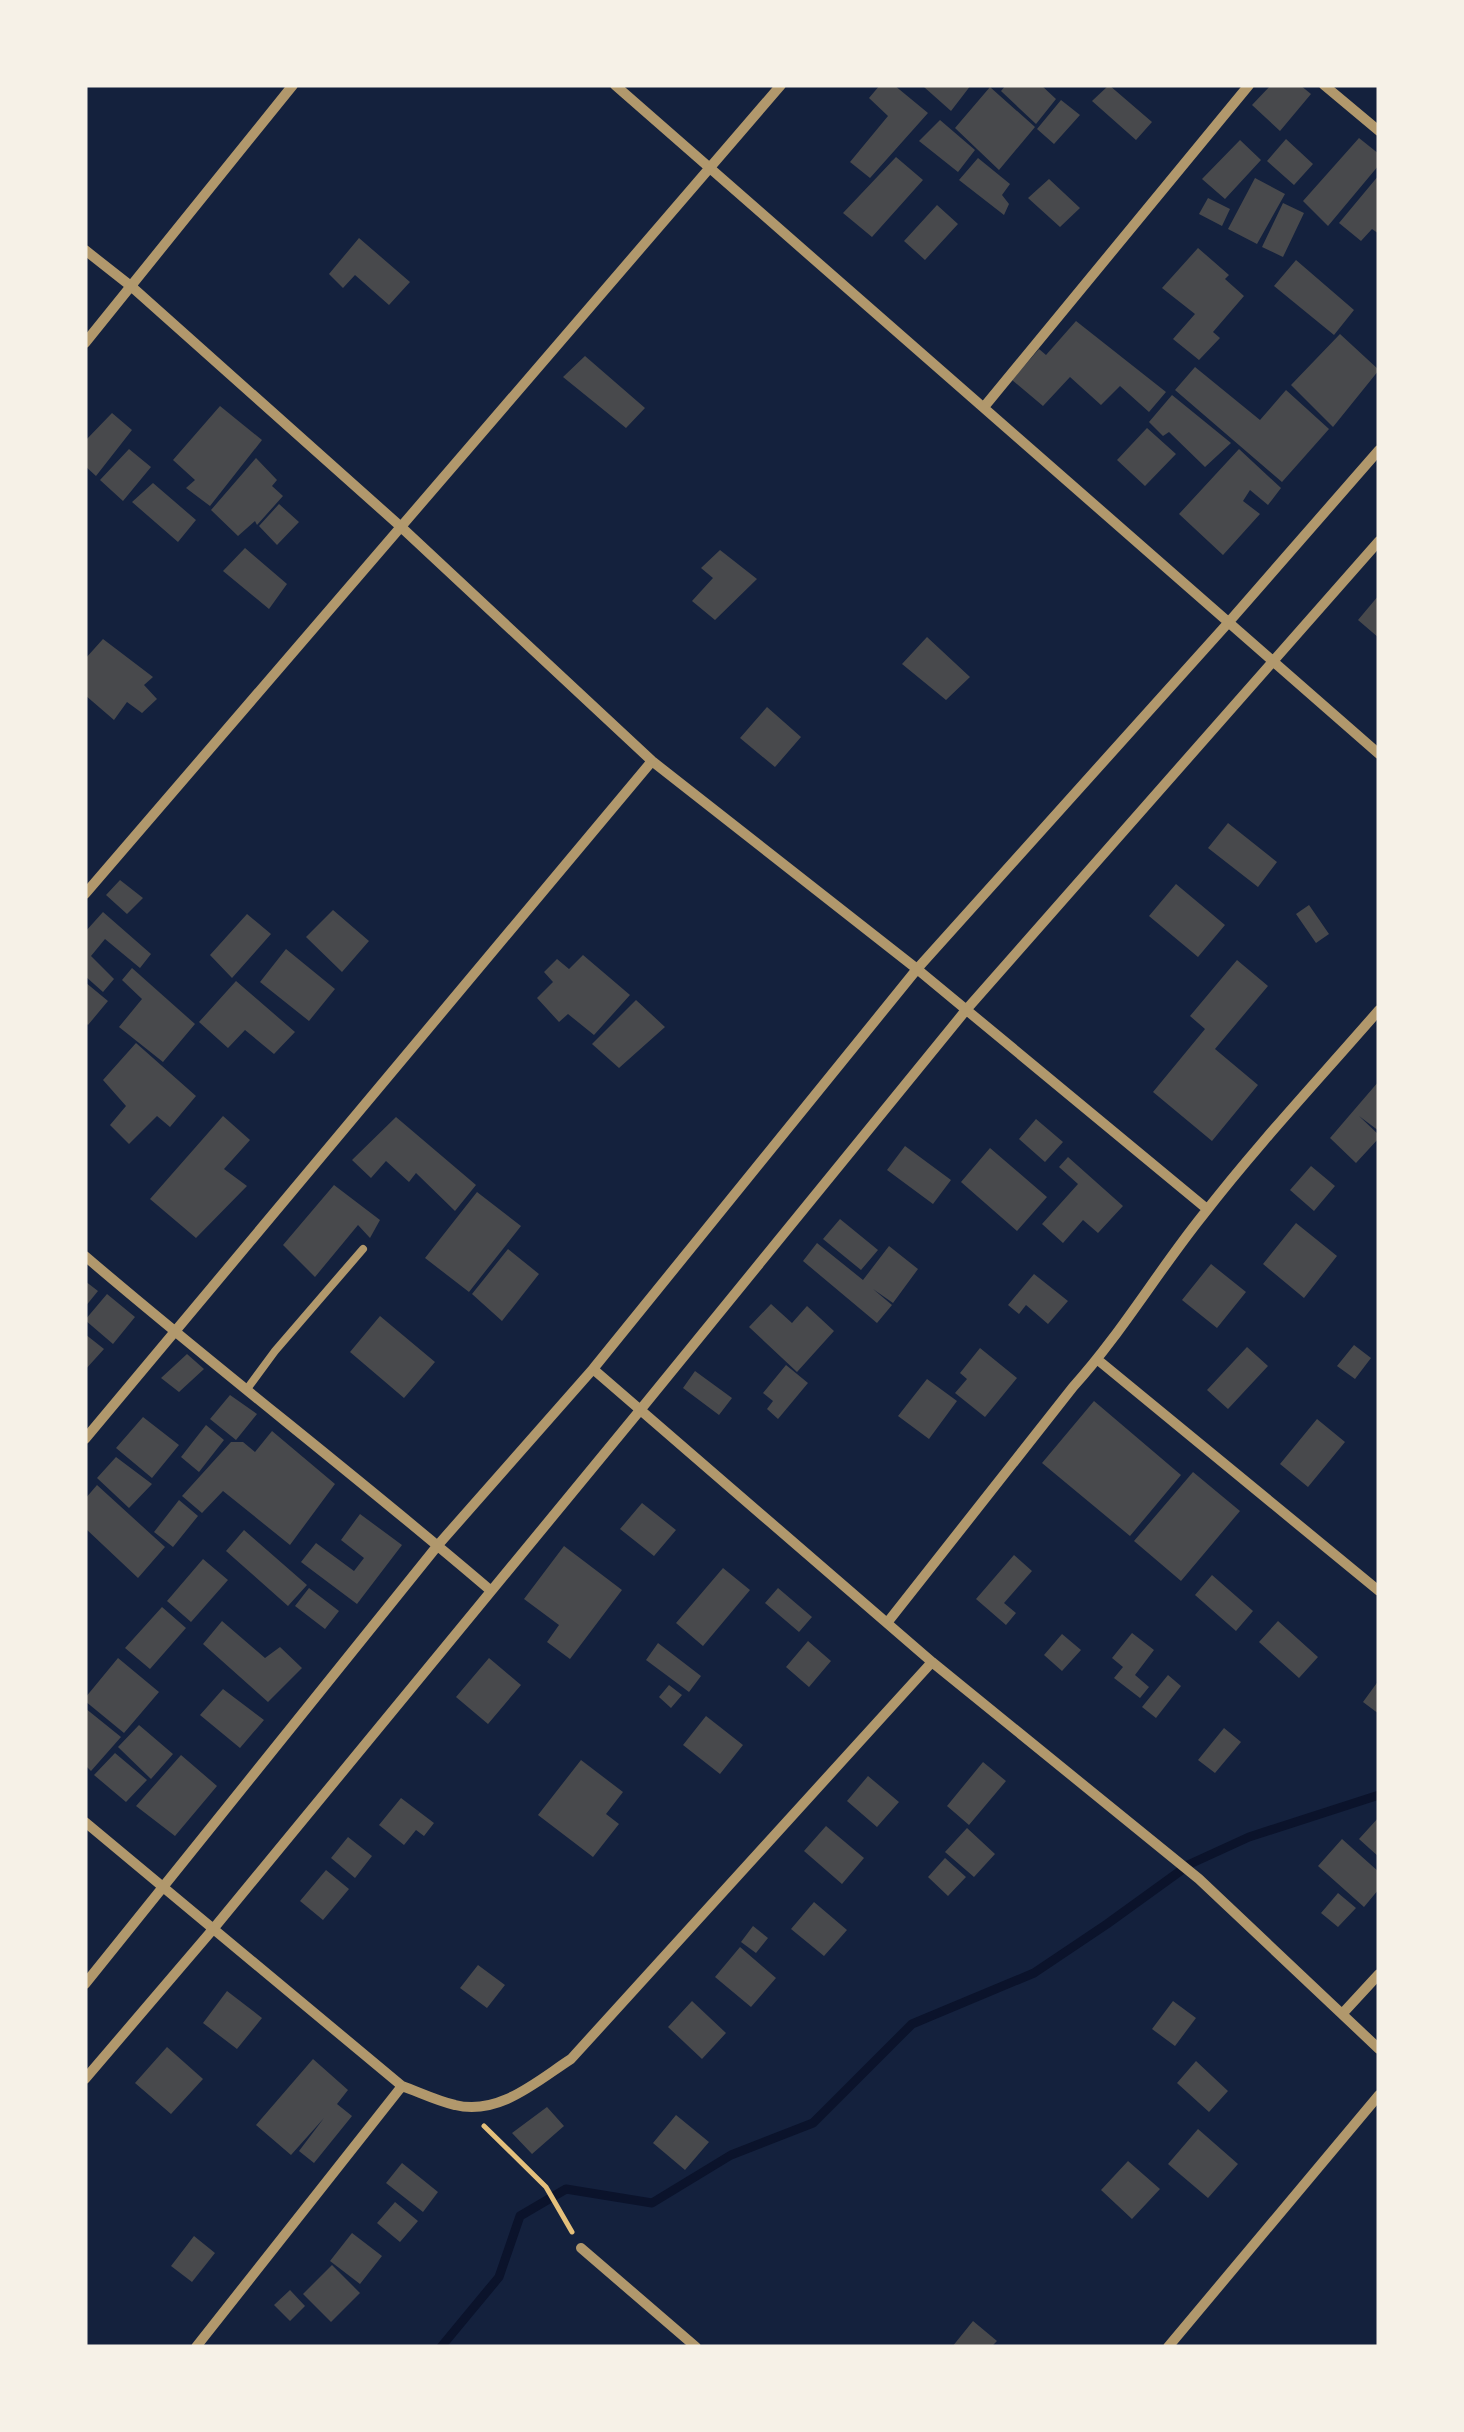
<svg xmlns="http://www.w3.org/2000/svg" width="1464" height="2432" font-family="'Source Serif 4',serif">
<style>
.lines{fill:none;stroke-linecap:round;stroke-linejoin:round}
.stream{stroke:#0b132b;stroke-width:9}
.building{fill:#48494c}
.path{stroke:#e5c07b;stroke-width:5}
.service{stroke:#b1986c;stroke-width:8}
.minor{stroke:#b1986c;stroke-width:10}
</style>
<rect width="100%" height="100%" fill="#14213d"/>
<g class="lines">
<!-- stream -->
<path class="stream" d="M441,2347L499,2277L520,2216L566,2189L652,2203L731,2155L813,2123L912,2024L1034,1973L1107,1924L1190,1864L1249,1837L1379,1795"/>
</g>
<!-- building -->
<path class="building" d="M880,85H894L928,113L870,178L850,162L888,116L869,98Z
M926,85H971L951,111L924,87Z
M1006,85H1041L1056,99L1036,124L1001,91Z
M1109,85L1152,122L1136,140L1092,101Z
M1271,85H1300L1311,94L1280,131L1252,105Z
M990,87L1035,127L999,170L955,128Z
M1061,100L1080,115L1054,144L1037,129Z
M940,120L975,150L958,172L919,141Z
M1359,138L1379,154V165L1328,226L1303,201Z
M1286,139L1313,164L1294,185L1267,161Z
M1240,140L1261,160L1225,199L1202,179Z
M896,157L923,180L872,237L843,213Z
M978,158L1010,184L1002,195L1009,204L1004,215L959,180Z
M1379,175V234L1372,229L1361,241L1339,223Z
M1255,178L1285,194L1257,244L1228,229Z
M1049,179L1080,208L1060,227L1028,198Z
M1208,198L1230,209L1222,226L1199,214Z
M1283,203L1304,213L1283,257L1262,247Z
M937,205L958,224L925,260L904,241Z
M359,238L410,282L389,305L355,275L343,288L329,274Z
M1198,248L1229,275L1225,279L1244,296L1213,332L1220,338L1199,360L1173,339L1195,314L1162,288Z
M1296,260L1354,310L1334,335L1274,286Z
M1076,321L1166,392L1149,412L1120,386L1101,405L1070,377L1043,406L1012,380L1039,349L1046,355Z
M1340,334L1379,370L1333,427L1291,385Z
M585,356L645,408L626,428L563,377Z
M1195,367L1260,420L1286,390L1329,429L1282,482L1175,390Z
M1172,395L1231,443L1205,467L1169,432L1163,436L1149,422Z
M220,406L262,440L210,506L186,488L195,480L173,460Z
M112,413L132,430L96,476L85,466V441Z
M1147,428L1176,454L1145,486L1117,460Z
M129,449L151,467L123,501L100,480Z
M1239,449L1281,488L1268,505L1250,490L1243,501L1260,514L1223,555L1179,514Z
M256,458L277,480L272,486L283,496L257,525L255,521L238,536L211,510Z
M153,483L196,520L178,542L132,502Z
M279,504L299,522L277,545L259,526Z
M245,548L287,584L269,609L223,571Z
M720,550L757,579L715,620L692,601L713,578L701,568Z
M1379,595V638L1358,620Z
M927,637L970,677L946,700L902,664Z
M103,639L153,677L144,685L157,699L142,713L127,702L114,720L85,695V659Z
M767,707L801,737L775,767L740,738Z
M1228,823L1277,862L1258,887L1208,848Z
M120,880L143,898L127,914L106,895Z
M1176,884L1225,925L1198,957L1149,916Z
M1309,905L1329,934L1316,943L1296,914Z
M333,910L369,941L342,972L306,937Z
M103,912L151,954L140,968L105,939L91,956L114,979L103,992L85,976V932Z
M247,914L271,934L232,978L210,955Z
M286,949L335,989L309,1021L260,982Z
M583,955L630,995L594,1035L568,1014L559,1022L537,998L553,982L544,972L557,959L569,969Z
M1237,960L1268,986L1215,1049L1258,1085L1212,1141L1153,1092L1205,1029L1190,1016Z
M132,968L195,1024L163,1062L119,1027L142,999L122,980Z
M236,981L295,1032L274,1054L245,1030L228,1048L199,1022Z
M85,982L108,1001L88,1025L85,1022Z
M636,1000L665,1027L619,1068L592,1044Z
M136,1043L196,1096L170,1127L157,1116L129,1144L110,1125L126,1106L103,1080Z
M1379,1081V1131L1359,1116L1379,1135V1138L1356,1163L1330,1138Z
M223,1116L250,1140L224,1169L247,1186L196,1238L150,1199Z
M396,1117L476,1185L455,1211L416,1173L409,1182L386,1161L371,1178L352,1160Z
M1036,1119L1063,1142L1045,1162L1019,1139Z
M905,1146L951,1180L933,1204L887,1170Z
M990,1148L1047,1197L1017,1231L961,1182Z
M1068,1157L1123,1206L1098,1233L1083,1220L1063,1243L1042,1224L1078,1184L1059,1167Z
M1311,1166L1335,1186L1314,1211L1290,1190Z
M334,1185L380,1220L370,1238L358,1225L315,1277L283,1245Z
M477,1192L521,1226L469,1292L425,1258Z
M840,1219L878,1250L861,1270L823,1239Z
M1296,1223L1337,1256L1304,1298L1263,1264Z
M817,1243L863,1280L889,1246L918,1269L893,1303L873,1289L892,1305L877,1323L803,1261Z
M508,1249L539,1274L502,1321L472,1294Z
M1211,1264L1246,1292L1217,1328L1182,1300Z
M1034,1274L1068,1301L1048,1324L1026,1305L1019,1314L1008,1305Z
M85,1281L98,1291L85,1307Z
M107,1294L135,1317L113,1344L85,1320Z
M771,1304L792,1323L807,1306L834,1331L797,1372L749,1327Z
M380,1316L435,1362L404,1398L350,1352Z
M85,1334L104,1349L85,1370Z
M1354,1345L1371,1358L1355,1379L1337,1366Z
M1247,1347L1268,1366L1228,1409L1207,1390Z
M980,1348L1017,1378L985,1417L955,1393L967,1379L960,1373Z
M187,1354L204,1369L179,1392L161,1378Z
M786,1365L808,1383L778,1419L767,1409L773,1401L763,1393Z
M695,1371L732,1398L719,1415L683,1388Z
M927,1379L957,1401L929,1439L898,1416Z
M230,1395L257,1414L236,1440L210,1419Z
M1094,1401L1181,1475L1130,1536L1042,1463Z
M143,1417L179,1445L152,1478L116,1448Z
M1317,1419L1345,1442L1308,1487L1280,1464Z
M206,1425L224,1440L199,1472L181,1457Z
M272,1431L335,1484L290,1545L223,1491L202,1513L182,1496L231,1442H243L255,1452Z
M116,1457L152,1484L129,1508L97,1478Z
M1193,1472L1240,1511L1181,1581L1134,1541Z
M97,1485L165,1547L138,1578L85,1528V1499Z
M179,1500L198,1516L173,1547L154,1532Z
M642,1503L676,1530L654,1556L620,1529Z
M360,1514L402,1545L357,1604L301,1562L316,1543L354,1571L364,1558L341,1540Z
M244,1530L307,1585L288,1606L226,1551Z
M564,1546L622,1590L570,1659L547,1642L559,1625L524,1599Z
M1014,1555L1032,1571L1004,1603L1016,1613L1006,1625L976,1599Z
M203,1559L228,1580L191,1622L167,1601Z
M723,1568L750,1590L703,1646L676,1623Z
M1212,1575L1253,1611L1236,1631L1195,1595Z
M309,1588L339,1611L325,1629L295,1606Z
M778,1588L812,1617L799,1632L765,1603Z
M162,1607L186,1628L150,1669L125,1648Z
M222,1621L265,1658L280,1647L302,1668L268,1702L203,1644Z
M1278,1621L1318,1657L1299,1678L1259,1642Z
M1132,1633L1154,1650L1135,1675L1149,1687L1140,1698L1114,1678L1123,1667L1112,1658Z
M1062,1634L1081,1650L1062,1671L1044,1655Z
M808,1641L831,1661L809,1687L786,1667Z
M658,1643L701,1676L689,1692L646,1660Z
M118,1658L159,1692L124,1733L85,1701V1698Z
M489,1658L521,1685L488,1724L456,1697Z
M1168,1675L1181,1686L1156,1718L1142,1707Z
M1379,1680V1714L1363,1702Z
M669,1685L682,1695L671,1708L659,1697Z
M223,1689L264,1720L240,1748L200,1715Z
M85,1708L121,1737L91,1771L85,1765Z
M706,1716L743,1745L720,1774L683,1745Z
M139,1725L173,1754L151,1779L118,1747Z
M1224,1728L1241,1742L1215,1773L1198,1760Z
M115,1753L147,1780L126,1802L94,1775Z
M181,1755L217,1786L175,1836L136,1806Z
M581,1760L623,1792L606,1814L619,1824L593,1857L538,1815Z
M983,1762L1006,1781L969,1825L947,1806Z
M868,1776L899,1802L877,1827L847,1801Z
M401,1798L434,1823L424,1836L416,1830L404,1845L379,1825Z
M1379,1817V1857L1359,1839Z
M826,1826L864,1858L842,1884L804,1851Z
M967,1828L995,1854L974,1877L945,1852Z
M348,1837L372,1856L355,1878L331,1858Z
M1342,1839L1379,1872V1889L1364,1907L1318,1866Z
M945,1858L966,1877L948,1896L928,1877Z
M326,1870L349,1889L323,1920L300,1901Z
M1338,1893L1356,1908L1338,1927L1321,1913Z
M814,1902L847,1930L824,1956L791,1929Z
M753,1926L768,1938L756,1953L741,1942Z
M740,1947L776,1978L751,2007L715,1977Z
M478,1965L505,1985L487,2008L460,1988Z
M227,1991L262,2018L237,2049L203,2023Z
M692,2001L726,2033L702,2059L668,2027Z
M1173,2001L1196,2018L1175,2046L1152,2029Z
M167,2047L203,2079L171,2114L135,2083Z
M313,2059L348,2090L337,2104L352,2116L314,2163L299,2151L324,2118L291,2155L256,2125Z
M1196,2061L1228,2091L1209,2112L1177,2083Z
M547,2107L564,2126L532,2154L512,2133Z
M676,2115L709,2142L685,2170L653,2143Z
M1198,2129L1238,2164L1208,2198L1168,2164Z
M1128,2161L1160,2189L1132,2219L1101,2190Z
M402,2163L438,2192L423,2212L386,2183Z
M395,2202L418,2221L400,2242L377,2223Z
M352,2233L382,2256L360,2284L330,2261Z
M194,2236L215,2253L192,2282L171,2266Z
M332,2265L360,2293L331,2322L303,2294Z
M290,2290L305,2306L290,2321L274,2305Z
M973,2321L997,2341L991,2347H952Z"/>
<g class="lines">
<!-- path -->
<path class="path" d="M484,2126L546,2187L572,2232"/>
<!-- service -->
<path class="service" d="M247,1389L275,1351L363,1249"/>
<!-- minor -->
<path class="minor" d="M615,85L1379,754
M1324,85L1379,131
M85,250L132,287L400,526L652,761L917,969L1207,1209
M85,343L293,85
M984,407L1249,85
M85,894L781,85
M85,1256C218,1370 357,1476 490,1590
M1098,1360L1379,1591
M593,1369L932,1662L1199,1879L1379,2049
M85,1439L652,761
M887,1623L1073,1387C1121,1334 1158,1271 1203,1215C1258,1144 1320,1078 1379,1010
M85,1822L402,2086C419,2092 437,2101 455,2105C499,2116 537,2081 571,2059L932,1662
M85,1984L438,1545L593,1369L917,969L1228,623L1379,450
M1343,2013L1379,1974
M85,2079L214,1928L641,1409L966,1010L1379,541
M581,2248L696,2347
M196,2347L402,2086
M1168,2347L1379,2095"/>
</g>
<!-- border -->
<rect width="1464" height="2432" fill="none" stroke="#f6f1e7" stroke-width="175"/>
</svg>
